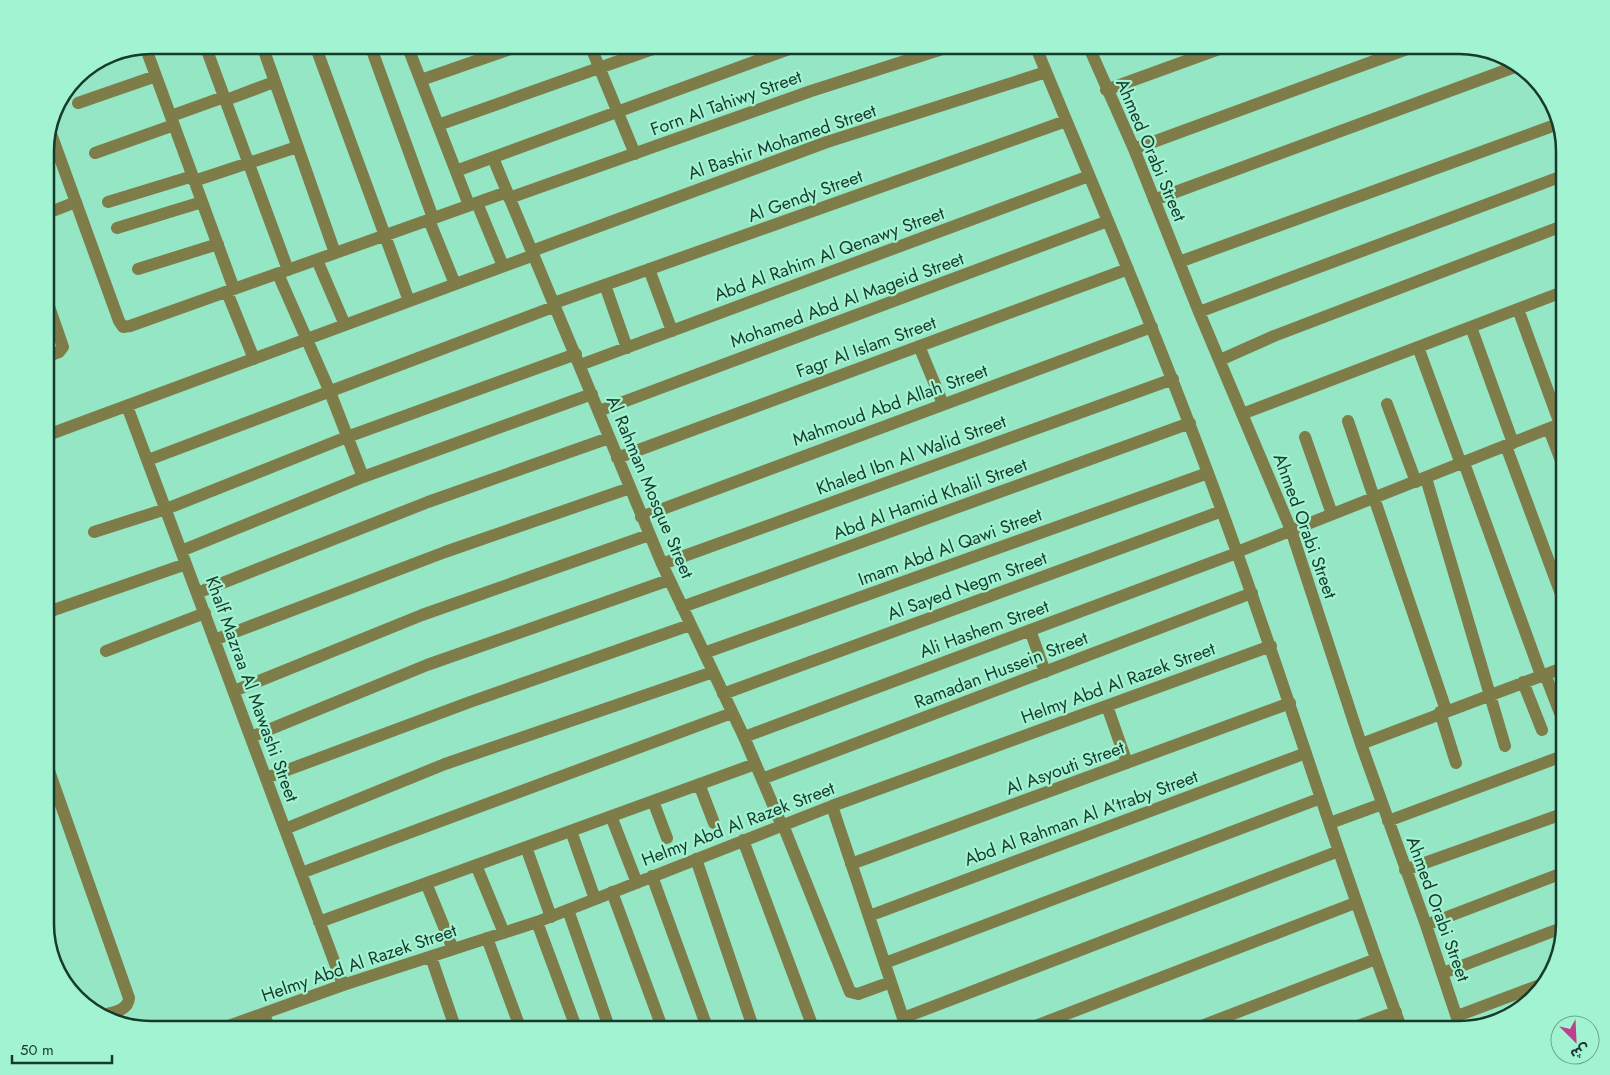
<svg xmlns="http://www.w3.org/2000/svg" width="1610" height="1075" font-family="Jost,'Noto Sans Arabic',sans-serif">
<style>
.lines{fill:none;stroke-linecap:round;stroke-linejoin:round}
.minor{stroke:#7e7c48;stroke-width:12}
.labels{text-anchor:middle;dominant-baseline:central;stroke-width:4.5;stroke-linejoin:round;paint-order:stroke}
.street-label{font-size:18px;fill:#183a2d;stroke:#a2f3d1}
.rim{fill:none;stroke:#183a2d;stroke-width:2.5}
</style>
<rect width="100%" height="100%" fill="#95e6c4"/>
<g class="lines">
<!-- minor -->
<path class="minor" d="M205,45L288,270
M262,45L335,253
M315,45L409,301
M370,45L433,218
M407,45L469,205
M590,45L635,154
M1035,45C1099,200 1165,354 1222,511C1285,683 1338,858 1402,1030
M1088,45L1134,149L1199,312L1291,530L1361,744L1426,925L1461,1030
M145,46L234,289
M421,80L522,45
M1106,90L1230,45
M226,100L274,82
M78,103L156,76
M171,116L224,97
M438,125L664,45
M49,128L119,321L123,327L130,326L507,192
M1134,149L1418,45
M95,153L174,125
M493,158L662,564L744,737L782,826
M456,171L800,45
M194,181L297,147
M509,198L811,91L955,45
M1154,200L1520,65
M108,202L193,176
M477,203L503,266
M45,214L76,202
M429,220L455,284
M117,228L202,202
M532,251L827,142L1046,72
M317,260L345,325
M1179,262L1558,124
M138,269L218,244
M649,269L672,331
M278,274L330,392L363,477
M605,285L627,348
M227,292L254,359
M45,295L63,347L59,352L45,357
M554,303L1066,121
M1518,309L1560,424
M1199,312L1565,175
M1471,327L1513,443
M919,346L943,404
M1418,347L1461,464
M1220,360L1274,336L1565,225
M580,365L1089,176
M1387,404L1416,482
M127,406L343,985
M599,411L1108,221
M1242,414L1565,291
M1348,421L1446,710
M1549,429L1565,471
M45,436L534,255
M1305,437L1332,514
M1506,446L1565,605
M617,458L1128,269
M148,460L556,306
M1464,463L1541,675
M1426,478L1505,746
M641,517L1152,327
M94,532L166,509L347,437L576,354
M181,551L363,477L592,394
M1237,552L1565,422
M662,564L1173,379
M197,593L428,502L609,438
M682,607L1190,423
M45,613L186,564
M1030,630L1045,672
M214,640L445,552L630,488
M106,651L205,613
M704,653L1208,473
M1545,674L1565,726
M1523,682L1542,730
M234,691L422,615L649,535
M723,694L1222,511
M1107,706L1127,763
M1440,712L1456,763
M251,737L427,665L669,580
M744,737L1237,553
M1361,744L1565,667
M48,768L129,998C128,1011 113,1012 103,1015
M266,778L470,702L690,625
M762,779L1252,593
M699,784L714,823
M653,801L667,838
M832,806L907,1030
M611,816L637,883
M1388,821L1565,755
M1330,823L1382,804
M783,825L850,992L858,994L891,982
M285,829L445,764L713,672
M571,831L595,899
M743,840L814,1030
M526,847L551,917
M696,859L754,1030
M851,864L1290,703
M476,865L504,933
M1405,870L1565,813
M301,873L732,713
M652,876L708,1030
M426,883L453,949
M612,892L663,1030
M568,910L610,1030
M869,916L1306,753
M319,922L755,764
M537,922L577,1030
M1426,925L1565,872
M487,938L521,1030
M431,957L456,1030
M885,963L1321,798
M1443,973L1564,927
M264,1014L270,1030
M1457,1016L1548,982
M903,1018L1339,851
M217,1030L343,985L537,922L832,806L1271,646
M1025,1030L1355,903
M1191,1030L1376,959
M1347,1030L1396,1012"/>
</g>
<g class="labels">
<!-- street labels -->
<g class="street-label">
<text transform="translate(726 103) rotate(-20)">Forn Al Tahiwy Street</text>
<text transform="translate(782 142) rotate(-19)">Al Bashir Mohamed Street</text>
<text transform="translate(1151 150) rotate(67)">Ahmed Orabi Street</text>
<text transform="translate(805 196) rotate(-20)">Al Gendy Street</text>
<text transform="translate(829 254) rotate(-20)">Abd Al Rahim Al Qenawy Street</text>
<text transform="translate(847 300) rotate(-20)">Mohamed Abd Al Mageid Street</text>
<text transform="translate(866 347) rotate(-20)">Fagr Al Islam Street</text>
<text transform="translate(890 405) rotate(-20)">Mahmoud Abd Allah Street</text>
<text transform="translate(911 455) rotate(-20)">Khaled Ibn Al Walid Street</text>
<text transform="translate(650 487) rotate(67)">Al Rahman Mosque Street</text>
<text transform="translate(930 499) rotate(-20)">Abd Al Hamid Khalil Street</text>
<text transform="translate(1305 526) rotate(70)">Ahmed Orabi Street</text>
<text transform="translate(950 547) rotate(-20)">Imam Abd Al Qawi Street</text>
<text transform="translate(967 586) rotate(-20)">Al Sayed Negm Street</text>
<text transform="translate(984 629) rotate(-20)">Ali Hashem Street</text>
<text transform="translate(1001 670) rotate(-21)">Ramadan Hussein Street</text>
<text transform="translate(1118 683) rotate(-20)">Helmy Abd Al Razek Street</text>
<text transform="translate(252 689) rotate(70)">Khalf Mazraa Al Mawashi Street</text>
<text transform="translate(1065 768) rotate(-20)">Al Asyouti Street</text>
<text transform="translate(1081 818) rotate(-20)">Abd Al Rahman Al A'traby Street</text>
<text transform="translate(738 824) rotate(-21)">Helmy Abd Al Razek Street</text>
<text transform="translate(1438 909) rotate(70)">Ahmed Orabi Street</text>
<text transform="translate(359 963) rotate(-19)">Helmy Abd Al Razek Street</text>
</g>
</g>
<!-- crop -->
<path d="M0 0H1610V1075H0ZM151 54H1459A97 97 0 0 1 1556 151V924A97 97 0 0 1 1459 1021H151A97 97 0 0 1 54 924V151A97 97 0 0 1 151 54Z" fill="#a2f3d1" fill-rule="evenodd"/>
<path class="rim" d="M151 54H1459A97 97 0 0 1 1556 151V924A97 97 0 0 1 1459 1021H151A97 97 0 0 1 54 924V151A97 97 0 0 1 151 54Z"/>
<!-- north arrow -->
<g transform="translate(1575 1040) rotate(156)"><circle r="24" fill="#a2f3d1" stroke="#6ba98f"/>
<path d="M0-4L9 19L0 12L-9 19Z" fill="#bd408e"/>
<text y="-8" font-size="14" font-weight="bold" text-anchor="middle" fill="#183a2d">ش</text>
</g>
<!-- scale -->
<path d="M12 1055v8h100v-8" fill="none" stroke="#183a2d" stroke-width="2.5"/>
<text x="20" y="1055" font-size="15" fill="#183a2d" stroke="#a2f3d1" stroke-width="4" paint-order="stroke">50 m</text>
</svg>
